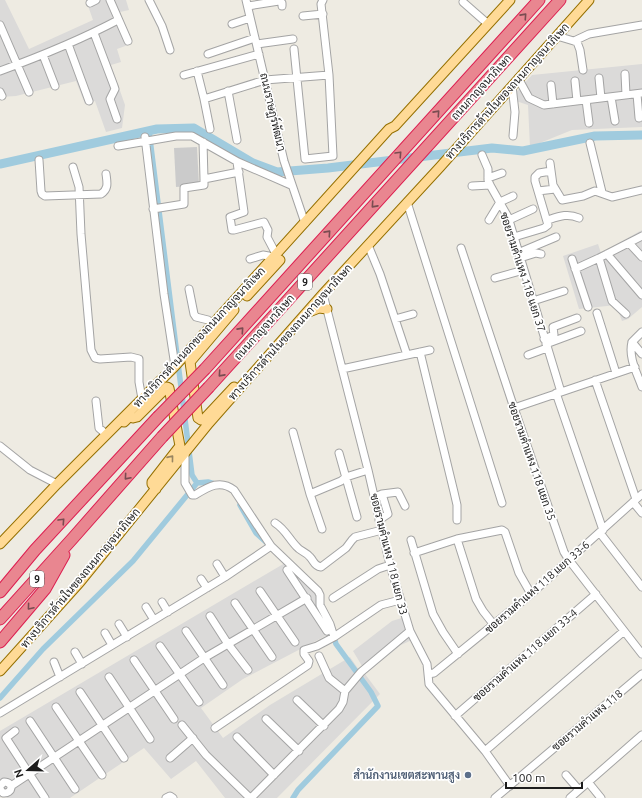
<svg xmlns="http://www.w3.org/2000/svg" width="642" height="798" font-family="Ubuntu,Sarabun,sans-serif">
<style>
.residential{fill:#dbdad9}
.religious{fill:#cbcbcb}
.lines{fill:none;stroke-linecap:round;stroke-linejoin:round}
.canal{stroke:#a0cbde;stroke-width:5.5}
.river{stroke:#a0cbde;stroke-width:9}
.minor-casing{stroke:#a4a4a4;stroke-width:9}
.major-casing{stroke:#957000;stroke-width:11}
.highway-casing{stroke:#dd1e50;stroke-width:13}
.minor{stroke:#fff;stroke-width:7}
.major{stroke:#ffda96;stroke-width:9}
.highway{stroke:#e98690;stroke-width:11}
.highway-bridge-casing{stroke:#dd1e50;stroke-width:13;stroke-linecap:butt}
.highway-bridge{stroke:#e98690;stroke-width:11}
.oneway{stroke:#794c51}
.oneway2{stroke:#998560}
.service-dot{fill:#5c6f8a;stroke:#fff;stroke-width:1.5}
.labels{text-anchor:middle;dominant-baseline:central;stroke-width:3.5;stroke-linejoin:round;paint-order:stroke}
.shield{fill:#fff;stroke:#616161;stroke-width:1}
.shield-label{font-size:10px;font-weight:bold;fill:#1d1d1d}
.street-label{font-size:11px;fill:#1d1d1d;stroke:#fff}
.service-label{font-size:11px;font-weight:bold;fill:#4e5e75;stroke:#fff;text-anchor:end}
</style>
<rect width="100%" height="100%" fill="#eeebe2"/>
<!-- residential -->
<path class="residential" d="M0,0H5L29,49L93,20L86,0H126L129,10L120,12L131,42L128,45L117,49L121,62L111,65L125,105L122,128L106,132L95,101L85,104L76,81L16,96L0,97Z
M642,64V127L572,130L530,147L528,105L510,99L532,75Z
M642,230V307L628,319L622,321L616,305L579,309L563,256L598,244L601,253Z
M285,563L319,595L333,632L243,679L201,708L223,738L270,705L350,657L359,670L362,666L353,651L392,621L405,617L414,639L401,645L365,674L380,694L277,798H225L196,761L171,779L144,748L70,798H7L0,789V731Z"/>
<!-- religious -->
<path class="religious" d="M197,147L199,185L176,187L174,148Z"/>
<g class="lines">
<!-- canal -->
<path class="canal" d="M149,131L192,475L197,483L208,482L218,485
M240,505L256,533L267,543
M0,698L43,649L133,561L197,483
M293,798L298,790L378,706L371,692L336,644L333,634"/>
<!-- river -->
<path class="river" d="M0,164L157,129L194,128L253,163L277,172L328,168L492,148L523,151L595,136L642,135"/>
<!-- minor casing -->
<g class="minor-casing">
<path id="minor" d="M110,0L128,41
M149,0L162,26L170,50
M246,0L284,161L305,223
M463,2L488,24
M90,3L96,0
M248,6L279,1L282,3V6
M303,16L323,14
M232,24L250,18
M0,25L29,92
M94,33L114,86L115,89L110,99L117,119
M557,36L577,42L580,50L583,70
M574,41L589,34L642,25
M68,44L89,101
M257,44L293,39
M294,49L305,159L333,156L329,75L321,4L323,0
M208,54L255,38
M43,55L55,86
M0,71C41,56 80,40 118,20
M197,71L204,99
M625,74L626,95
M184,75L259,54
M518,78L529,98L544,105L642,93
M599,78L601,98
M575,81L577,101
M551,85L553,104
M512,86L515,112L513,136
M228,91L237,140
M0,92L2,96
M637,94L639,118
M611,97L615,121
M586,100L589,123
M210,129L204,99L265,80L329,75
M145,137L164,294L175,366
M590,143L602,192
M118,146L176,136H192L238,162L291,185
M482,155L488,169V180L490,185L508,217L561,392
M39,160L41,191L42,194L45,196L101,194C109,189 107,182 106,174
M237,162L244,212L230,217L232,230H234L264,222L268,230L267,237L276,254
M550,163L553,185L562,200L583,196L595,191L612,197L642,190
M73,167L79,187L81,234L91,350L95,358L100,359L131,357L139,359V382L142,399
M488,178L502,173
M204,179L239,172
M472,186L490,185
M538,191L555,189
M407,202L502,503
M153,209L184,204V188L204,185V179L203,142
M489,220L500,202L513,196
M509,220L533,209
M548,220C560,216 568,213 579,218
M514,237L544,228L548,225L535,181V177L539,173L551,171
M629,243L642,257
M368,245L380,274L407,355
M461,248L514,408L564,552L569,560L642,654
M518,253L556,237
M607,254L642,295
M520,258L536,253L541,254
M599,258L612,301L626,314
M250,259L263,255L274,257
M572,259L588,307
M575,269L599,258L642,236
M495,278L524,270
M189,289L194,314L196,317L208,320L213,324
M323,294L368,470L390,565L410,631L427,664L429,684L485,751L510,786
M533,301L564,291
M597,313L616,373
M395,319L413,314
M642,332L632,342L642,354
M544,339L554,335L553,327L577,318
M632,342C628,357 637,373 642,387
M546,344L581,331
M420,352L454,492L457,505V520
M528,355L547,348
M342,369L430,350
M595,380L636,499
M556,393L603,530
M96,401L99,428L106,434
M514,408L635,367
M293,432L310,494L322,529
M0,446L30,470L57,484
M185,453V483L192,495H195C208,487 220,479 234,490L271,546L318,591L320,595V605L330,624L334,637
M339,453L357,517
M310,494L341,481L346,477L368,470
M375,497L382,494L398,492L405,506
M633,502L642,513
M379,520L388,514L382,494
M275,523C285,529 289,539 297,547C300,551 306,552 310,557C314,561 314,566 321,567L346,548L352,540L355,537L382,530
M600,533L642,587
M457,539L476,599L483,611L494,625
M411,540L433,614L443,632L458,654
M414,553L457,539L502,530L505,532L519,573L531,594
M217,564L225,577
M287,570L327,631
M201,579L207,588
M260,591L295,642
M333,598L378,569L390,565
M162,602L168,612
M235,603L272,657
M146,607L154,620
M210,616L228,644L248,670
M119,624L127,637
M186,631L223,685
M105,633L112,645
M160,646L199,702
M75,652L82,664
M319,656L329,678L345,691
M134,660L174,719
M54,662L60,677
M428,674L434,673L531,594L642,494
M109,677L150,739
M80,692L124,758
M297,700L324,726
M56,707L102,775
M0,713L225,577L271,546
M455,716L596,594
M266,719L299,751
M30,721L75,789
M182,725L206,755L250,798
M215,728L308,665L309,661L304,654V650L317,646L334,637L381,605L400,600
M15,731L6,738L45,798
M237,737L274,775
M485,751L624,631
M170,758L193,738
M566,775L579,790
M588,782L601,798
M0,786L4,782C14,782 13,794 3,793L0,789
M11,786L204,658L307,598
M166,798L170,796L173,798
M251,798L339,709L343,702L345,691L361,672L410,631
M495,798L642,674
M570,798L642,735"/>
</g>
<!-- major casing -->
<g class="major-casing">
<path id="major" d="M247,296L280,260
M234,310L190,362L198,418L201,420L205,418L234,387
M309,312L319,308L327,309
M124,422L130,416L133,418L137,417L167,387L169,388L180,446L152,482V484L156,489
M0,544L57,484L175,366L389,129L395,126L510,0
M0,671L80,582L209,423L323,294L440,167L589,0"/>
</g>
<!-- highway casing -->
<g class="highway-casing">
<path id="highway" d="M205,369L539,0
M209,387L560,0
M0,592L35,550L158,417
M0,619L73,538L162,437
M0,642L45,589L64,555"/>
</g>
<!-- minor -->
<use href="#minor" class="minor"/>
<!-- major -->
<use href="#major" class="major"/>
<!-- highway -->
<use href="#highway" class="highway"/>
<!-- highway-bridge casing -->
<g class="highway-bridge-casing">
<path id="highway-bridge" d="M158,417L205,369
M162,437L209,387"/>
</g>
<!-- highway-bridge -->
<use href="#highway-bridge" class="highway-bridge"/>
</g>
<!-- one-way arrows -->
<defs><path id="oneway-chevron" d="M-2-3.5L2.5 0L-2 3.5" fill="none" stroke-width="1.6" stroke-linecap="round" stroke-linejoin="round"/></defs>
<g class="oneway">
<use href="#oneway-chevron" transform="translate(524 16) rotate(-48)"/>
<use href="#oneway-chevron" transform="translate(437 113) rotate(-48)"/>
<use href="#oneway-chevron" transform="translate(399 154) rotate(-47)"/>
<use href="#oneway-chevron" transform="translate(374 205) rotate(132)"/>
<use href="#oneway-chevron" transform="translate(328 233) rotate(-48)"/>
<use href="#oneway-chevron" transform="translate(241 330) rotate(-48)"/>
<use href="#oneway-chevron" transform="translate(221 374) rotate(132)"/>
<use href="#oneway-chevron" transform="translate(127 477) rotate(131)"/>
<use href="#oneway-chevron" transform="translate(62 521) rotate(-47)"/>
<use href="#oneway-chevron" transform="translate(30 607) rotate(130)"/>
</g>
<use class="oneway2" href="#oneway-chevron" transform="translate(171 458) rotate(-51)"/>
<!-- markers -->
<circle class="service-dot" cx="468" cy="775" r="4"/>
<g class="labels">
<!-- shield labels -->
<g class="shield">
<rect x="298" y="274" width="14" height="16" rx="3"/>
<rect x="30" y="571" width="14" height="16" rx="3"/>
</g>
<g class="shield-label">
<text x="305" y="282">9</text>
<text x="37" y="579">9</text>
</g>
<!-- street labels -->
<g class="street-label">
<text transform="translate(481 87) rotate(-48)">ถนนกาญจนาภิเษก</text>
<text transform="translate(507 91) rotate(-48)">ทางบริการด้านในของถนนกาญจนาภิเษก</text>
<text transform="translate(273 112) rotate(77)">ถนนราษฏร์พัฒนา</text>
<text transform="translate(523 272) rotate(72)">ซอยรามคำแหง 118 แยก 37</text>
<text transform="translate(264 327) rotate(-48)">ถนนกาญจนาภิเษก</text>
<text transform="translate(290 332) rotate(-48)">ทางบริการด้านในของถนนกาญจนาภิเษก</text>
<text transform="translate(199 337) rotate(-47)">ทางบริการด้านนอกของถนนกาญจนาภิเษก</text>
<text transform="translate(532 461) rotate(71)">ซอยรามคำแหง 118 แยก 35</text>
<text transform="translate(389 554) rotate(76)">ซอยรามคำแหง 118 แยก 33</text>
<text transform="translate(80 578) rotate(-50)">ทางบริการด้านในของถนนกาญจนาภิเษก</text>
<text transform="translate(537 587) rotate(-41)">ซอยรามคำแหง 118 แยก 33-6</text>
<text transform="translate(525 655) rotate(-41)">ซอยรามคำแหง 118 แยก 33-4</text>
<text transform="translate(587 720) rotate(-40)">ซอยรามคำแหง 118</text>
</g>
<!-- service labels -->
<g class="service-label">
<text x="460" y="775">สำนักงานเขตสะพานสูง</text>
</g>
</g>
<!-- north arrow -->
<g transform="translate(28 770) rotate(250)" stroke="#ffffff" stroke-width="3" paint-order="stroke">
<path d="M0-3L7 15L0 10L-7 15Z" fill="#1d1d1d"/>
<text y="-6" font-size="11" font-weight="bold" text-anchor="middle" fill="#1d1d1d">N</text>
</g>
<!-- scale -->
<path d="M506 782v6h76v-6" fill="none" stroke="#1d1d1d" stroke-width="2"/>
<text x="512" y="782" font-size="12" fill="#1d1d1d" stroke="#ffffff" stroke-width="3" paint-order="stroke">100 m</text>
</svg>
